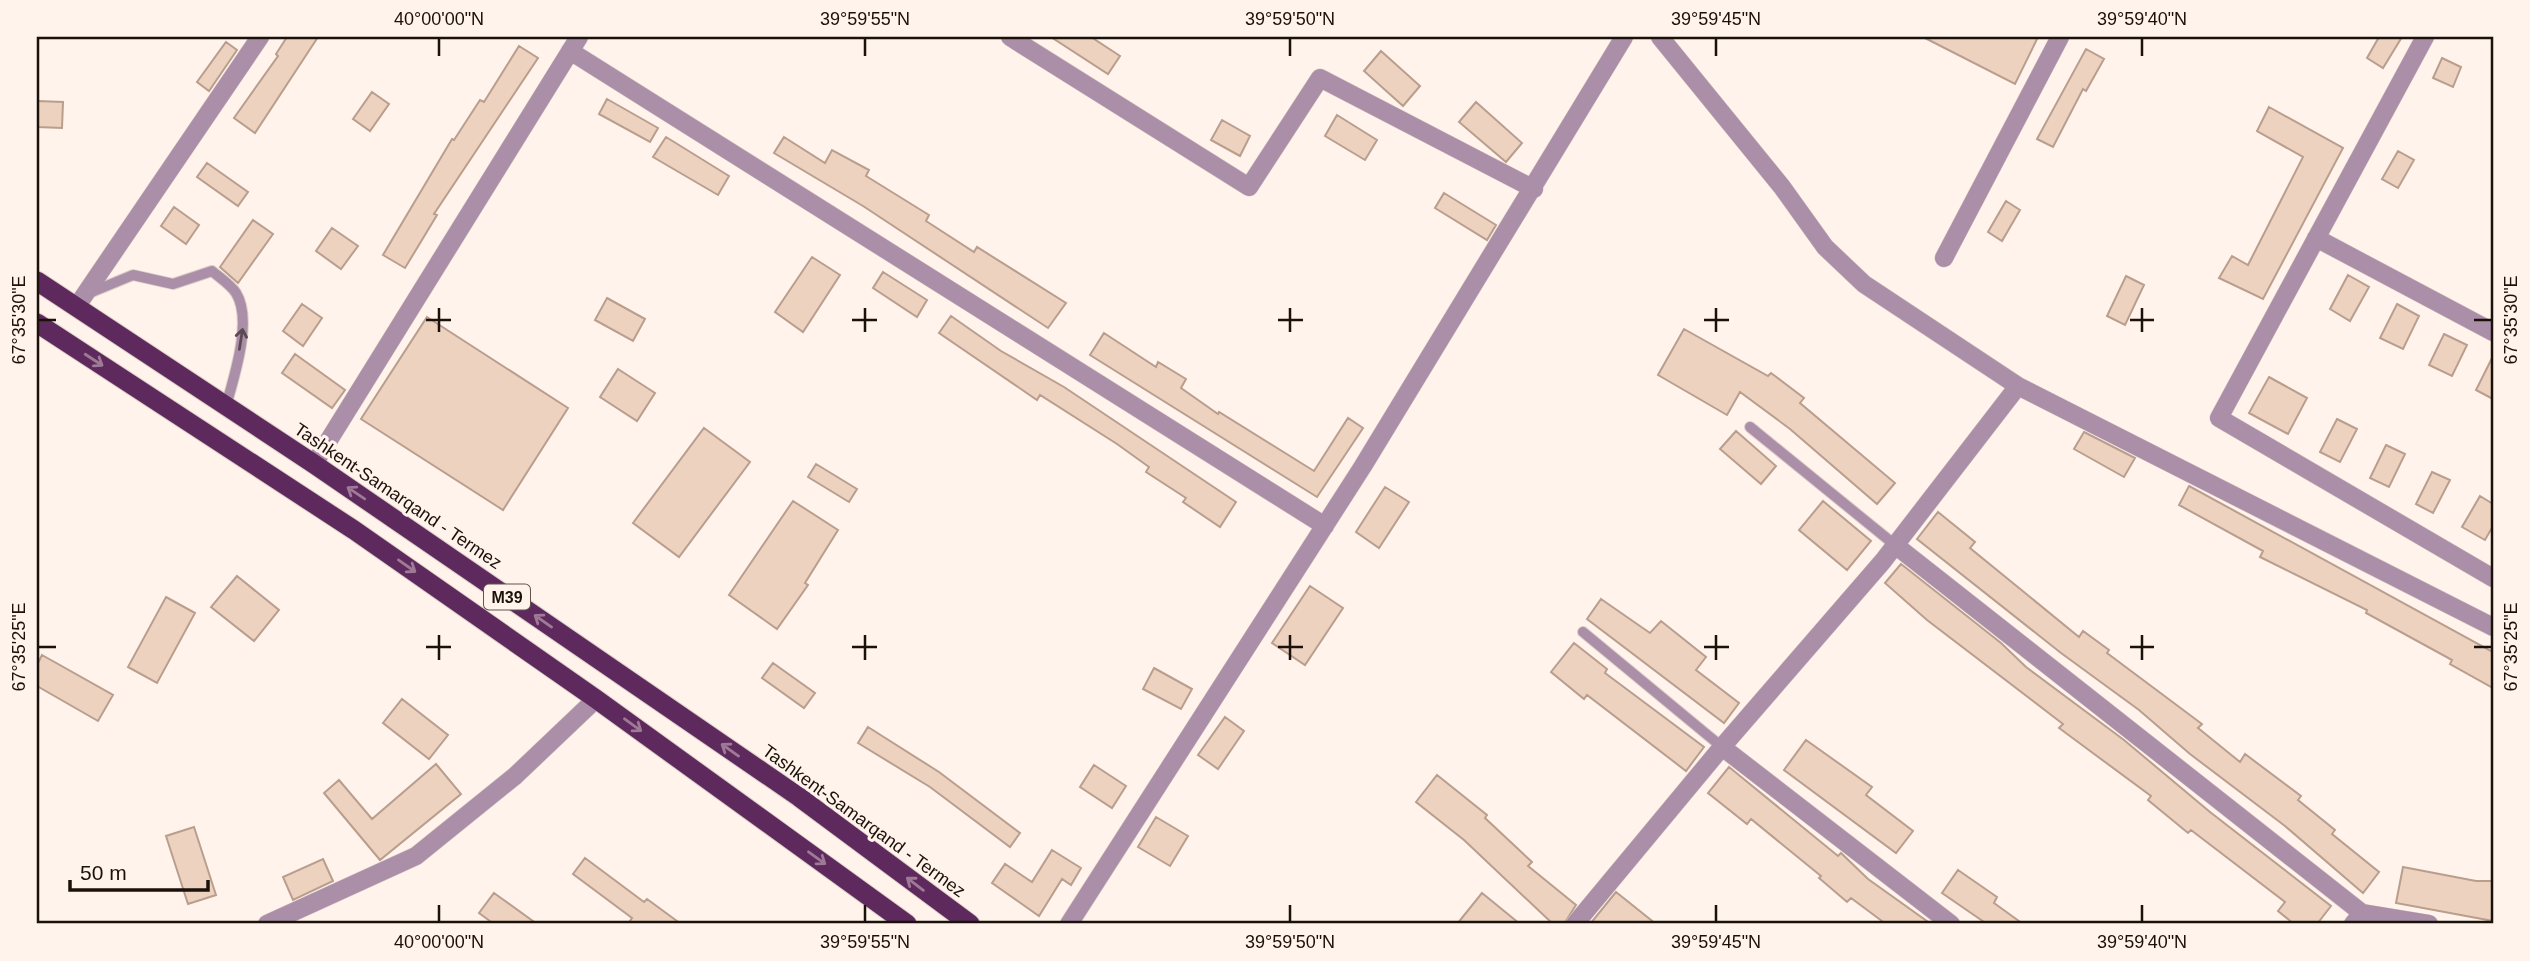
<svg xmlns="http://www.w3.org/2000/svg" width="2530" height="961" font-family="Arial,sans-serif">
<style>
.building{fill:#eed2c0;stroke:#b99e8d;stroke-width:2}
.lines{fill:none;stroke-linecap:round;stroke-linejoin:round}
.service-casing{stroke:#dbcfc8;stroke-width:12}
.minor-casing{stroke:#dbcfc8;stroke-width:19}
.trunk-casing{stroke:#dbcfc8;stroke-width:21}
.service{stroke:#ab8fa9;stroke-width:10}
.minor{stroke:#ab8fa9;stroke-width:18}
.trunk{stroke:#5e2a5e;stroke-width:19}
.oneway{stroke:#5c4a52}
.oneway2{stroke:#9e7a97}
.ticks{fill:none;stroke:#1b110b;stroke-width:2.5}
.labels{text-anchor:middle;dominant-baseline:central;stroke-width:6;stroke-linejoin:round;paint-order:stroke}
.shield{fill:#fff3ec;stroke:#5f554e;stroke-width:2}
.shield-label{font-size:16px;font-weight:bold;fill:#1b110b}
.street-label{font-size:18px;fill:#1b110b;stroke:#fff3ec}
.neatline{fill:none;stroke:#1b110b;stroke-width:2.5}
.ticks-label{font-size:18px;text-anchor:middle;fill:#1b110b}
</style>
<rect width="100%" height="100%" fill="#fff3ec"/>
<!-- building -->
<path class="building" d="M287,37H318L255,133L234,118L278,56L276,54Z
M1051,37H1091L1120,56L1108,74Z
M1923,37H2038L2015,84Z
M2379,37H2402L2383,68L2367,58Z
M226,42L237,50L209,91L197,82Z
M519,46L538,58L434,214L437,215L405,268L383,255L452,139L454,140L480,100L484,102Z
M2086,49L2104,59L2086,91L2083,89L2053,147L2037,139Z
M1381,51L1420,86L1403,106L1364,71Z
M2442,58L2461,67L2453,87L2433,78Z
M372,92L389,104L370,131L353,119Z
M607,99L658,128L650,142L599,114Z
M37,101L63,102L62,128L37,127Z
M1476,102L1522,143L1506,162L1459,122Z
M2269,107L2343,148L2263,299L2219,278L2232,256L2248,265L2303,157L2257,131Z
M1337,115L1377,140L1365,160L1325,136Z
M1222,120L1250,136L1240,156L1211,140Z
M666,137L729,176L718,195L653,157Z
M784,137L825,163L832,150L869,170L866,176L929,215L926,221L974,252L977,247L1066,303L1048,328L863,206L774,153Z
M2398,151L2414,160L2398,188L2382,179Z
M207,163L248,192L238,206L197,177Z
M1444,193L1496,225L1487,240L1435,208Z
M2006,201L2020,210L2002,241L1988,232Z
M174,207L199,225L186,244L161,226Z
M253,220L273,234L238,283L220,267Z
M332,228L358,246L341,269L316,251Z
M812,257L840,275L803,332L775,312Z
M883,272L927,300L917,317L873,288Z
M2348,275L2369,287L2350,321L2330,309Z
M2126,276L2144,285L2125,325L2107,316Z
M607,298L645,319L633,341L595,320Z
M302,304L322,318L303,346L283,331Z
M2397,304L2419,316L2403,349L2380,338Z
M951,316L1001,351L1064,387L1236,502L1220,527L1183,502L1186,498L1146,472L1149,467L1117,444L1040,395L1037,400L939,333Z
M427,317L568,408L503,510L361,419Z
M1684,329L1768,376L1771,373L1804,398L1800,403L1895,483L1877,504L1790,429L1740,392L1727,415L1658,375Z
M1104,333L1156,367L1158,362L1186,379L1181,388L1218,414L1219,412L1314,471L1348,418L1363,428L1317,497L1090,355Z
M2444,334L2467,345L2452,376L2429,365Z
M295,354L345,390L332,408L282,373Z
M2493,356V399L2476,390Z
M618,369L655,393L637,421L600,397Z
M2269,377L2307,398L2288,434L2249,413Z
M2337,419L2357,429L2340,462L2320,452Z
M704,428L750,462L679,557L633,523Z
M1736,431L1776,466L1761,484L1720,449Z
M2084,432L2135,458L2124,477L2074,449Z
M2386,445L2405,454L2389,487L2370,478Z
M816,464L857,489L849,502L808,477Z
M2432,472L2450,480L2433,513L2416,504Z
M2189,486L2493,652V688L2450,664L2452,660L2366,613L2367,610L2260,557L2263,551L2179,505Z
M1385,487L1409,502L1379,548L1356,532Z
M2480,496L2493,504V526L2485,540L2462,527Z
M793,501L838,530L805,583L808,585L777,629L729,595Z
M1823,501L1871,541L1847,570L1799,530Z
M1938,512L1975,542L1970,548L2079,637L2083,631L2109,650L2107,653L2202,724L2198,728L2240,762L2245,754L2301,796L2298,800L2335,830L2332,834L2379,872L2363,893L2285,826L2190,754L2139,710L2061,653L1917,539Z
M1901,564L2001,643L2026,667L2124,740L2210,812L2331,906L2317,924H2294L2278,911L2285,902L2191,830L2188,833L2148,800L2151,796L2059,728L2063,724L1927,620L1885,583Z
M237,576L279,610L254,641L211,607Z
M1310,586L1343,608L1305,665L1272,643Z
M166,597L195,613L157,683L128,667Z
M1601,599L1650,633L1661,621L1706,657L1696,670L1739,703L1724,723L1587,619Z
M1574,643L1607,669L1605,673L1704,747L1686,771L1587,695L1584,699L1551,672Z
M42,655L113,695L98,721L37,686V665Z
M773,663L815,693L804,708L762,678Z
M1154,668L1192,689L1181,709L1143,689Z
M402,699L448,735L429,759L383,723Z
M1225,717L1244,731L1218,769L1198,755Z
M868,727L939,772L1020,833L1010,847L930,787L858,743Z
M1806,740L1872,787L1866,795L1913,831L1896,853L1784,770Z
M436,764L461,794L380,860L324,793L339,780L372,819Z
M1094,765L1126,786L1112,808L1080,787Z
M1729,767L1838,856L1841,853L1868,879L1931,924H1886L1851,898L1847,902L1819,878L1821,876L1751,819L1747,824L1708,793Z
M1437,775L1487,815L1485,818L1532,862L1528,866L1576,905L1564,924H1553L1464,840L1416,802Z
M1156,817L1188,836L1170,866L1138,847Z
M194,827L216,895L188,904L166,836Z
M1052,850L1081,868L1071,885L1062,879L1039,916L992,883L1005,864L1032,882Z
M585,858L644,902L647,899L681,924H628L632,918L573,874Z
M323,859L333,881L293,900L283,877Z
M2403,867L2476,881H2493V921L2396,903Z
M1958,870L1997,897L1994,903L2023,924H1987L1942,893Z
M1616,892L1656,924H1590Z
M494,893L537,924H494L479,913Z
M1482,893L1520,924H1457Z"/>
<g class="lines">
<!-- service casing -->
<g class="service-casing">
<path id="service" d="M87,294L133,275L173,284L212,271C219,277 231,285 236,293C253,320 234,377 226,406
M1750,427L1895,545
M1583,632L1722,747"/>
</g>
<!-- minor casing -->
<g class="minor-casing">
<path id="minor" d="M1010,37L1249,187L1320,78L1534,189
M1660,37L1782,187L1825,247L1864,284L2018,386
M2425,37L2219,418L2493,578
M570,51L1325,526
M2316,238L2493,332
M1944,258L2060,37
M77,306L260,37
M314,464L579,37
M1895,545L2362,913
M1722,747L1951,924
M267,924L416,856L515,776L596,699
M1069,924L1363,466L1624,37
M1575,924L1722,747L1883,561L2018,386L2493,627
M2353,924L2362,913L2429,924"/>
</g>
<!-- trunk casing -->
<g class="trunk-casing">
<path id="trunk" d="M37,281L314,464L799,797L970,924
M37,323L354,530L596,699L907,924"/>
</g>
<!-- service -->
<use href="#service" class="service"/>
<!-- minor -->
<use href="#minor" class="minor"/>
<!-- trunk -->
<use href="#trunk" class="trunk"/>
</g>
<!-- one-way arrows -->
<defs><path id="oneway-shaft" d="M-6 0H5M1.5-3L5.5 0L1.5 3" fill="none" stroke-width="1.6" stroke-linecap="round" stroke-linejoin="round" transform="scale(1.75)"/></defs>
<use class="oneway" href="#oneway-shaft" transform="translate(241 339) rotate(-81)"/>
<g class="oneway2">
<use href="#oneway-shaft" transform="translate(94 360) rotate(33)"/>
<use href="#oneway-shaft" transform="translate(356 493) rotate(-146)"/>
<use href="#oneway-shaft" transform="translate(407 566) rotate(35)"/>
<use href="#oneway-shaft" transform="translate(543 621) rotate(-145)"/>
<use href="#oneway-shaft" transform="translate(633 725) rotate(36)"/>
<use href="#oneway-shaft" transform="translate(730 750) rotate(-145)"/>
<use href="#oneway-shaft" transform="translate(817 858) rotate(36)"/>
<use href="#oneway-shaft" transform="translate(915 884) rotate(-143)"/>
</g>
<!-- ticks -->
<path class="ticks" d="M439,38V56M865,38V56M1290,38V56M1716,38V56M2142,38V56M439,308V332M865,308V332M1290,308V332M1716,308V332M2142,308V332M38,320H56M426,320H451M852,320H877M1278,320H1303M1704,320H1729M2130,320H2154M2474,320H2492M439,635V660M865,635V660M1290,635V660M1716,635V660M2142,635V660M38,647H56M426,647H451M852,647H877M1278,647H1303M1704,647H1729M2130,647H2154M2474,647H2492M439,905V922M865,905V922M1290,905V922M1716,905V922M2142,905V922"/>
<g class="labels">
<!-- shield labels -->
<rect class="shield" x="484" y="584.5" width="46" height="25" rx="5"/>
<g class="shield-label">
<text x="507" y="597">M39</text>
</g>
<!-- street labels -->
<g class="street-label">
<text transform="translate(398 496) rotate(34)">Tashkent-Samarqand - Termez</text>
<text transform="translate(864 821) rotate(36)">Tashkent-Samarqand - Termez</text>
</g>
</g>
<!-- border -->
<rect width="2530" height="961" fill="none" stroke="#fff3ec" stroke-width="77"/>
<!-- scale -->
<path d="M70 880v10h138v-10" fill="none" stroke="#1b110b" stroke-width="3.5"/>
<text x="80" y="880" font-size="21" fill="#1b110b" stroke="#fff3ec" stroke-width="5" paint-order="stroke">50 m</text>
<rect x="38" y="38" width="2454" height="884" class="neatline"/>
<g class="ticks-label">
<text x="439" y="25">40°00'00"N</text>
<text x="865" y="25">39°59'55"N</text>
<text x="1290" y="25">39°59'50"N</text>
<text x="1716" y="25">39°59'45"N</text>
<text x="2142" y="25">39°59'40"N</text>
<text transform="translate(2511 320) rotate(-90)" y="6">67°35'30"E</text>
<text transform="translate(19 320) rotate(-90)" y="6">67°35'30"E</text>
<text transform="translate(2511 647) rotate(-90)" y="6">67°35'25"E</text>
<text transform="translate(19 647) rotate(-90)" y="6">67°35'25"E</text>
<text x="439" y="948">40°00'00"N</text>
<text x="865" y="948">39°59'55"N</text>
<text x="1290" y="948">39°59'50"N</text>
<text x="1716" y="948">39°59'45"N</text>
<text x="2142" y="948">39°59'40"N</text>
</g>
</svg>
